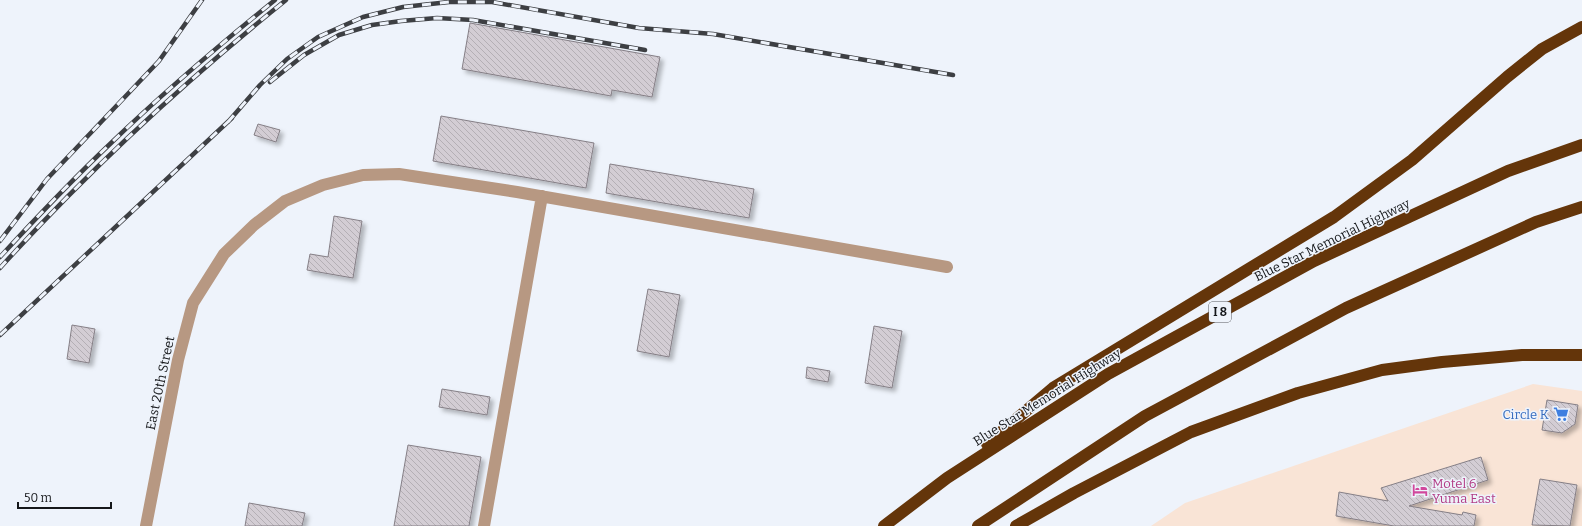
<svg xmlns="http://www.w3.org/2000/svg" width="1582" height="526" font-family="Bitter,serif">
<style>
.commercial{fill:#f9e4d6}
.building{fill:url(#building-back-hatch);stroke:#857f86;filter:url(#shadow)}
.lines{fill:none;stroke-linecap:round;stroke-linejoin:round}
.street{stroke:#b79882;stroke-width:12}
.highway{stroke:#64350a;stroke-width:12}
.rail-casing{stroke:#3d3f43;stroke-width:4.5}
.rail{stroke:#eef3fb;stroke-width:3;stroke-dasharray:9;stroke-linecap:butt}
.labels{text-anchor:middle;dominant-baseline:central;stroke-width:3;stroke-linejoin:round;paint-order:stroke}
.shield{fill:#eef3fb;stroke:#56595e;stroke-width:1}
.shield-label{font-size:12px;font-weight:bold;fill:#15171a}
.street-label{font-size:13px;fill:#15171a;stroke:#eef3fb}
.shop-label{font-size:13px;fill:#366cbe;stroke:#eef3fb;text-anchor:end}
.hotel-label{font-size:13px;fill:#b23c85;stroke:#eef3fb;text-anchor:start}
</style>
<defs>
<pattern id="building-back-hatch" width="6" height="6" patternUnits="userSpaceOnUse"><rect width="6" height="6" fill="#d3cdd4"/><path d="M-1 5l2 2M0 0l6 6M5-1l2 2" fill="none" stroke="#b4afb5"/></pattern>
<filter id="shadow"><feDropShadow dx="3.5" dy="3.5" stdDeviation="2" flood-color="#0004"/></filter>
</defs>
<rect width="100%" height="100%" fill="#eef3fb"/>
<!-- commercial -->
<path class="commercial" d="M1533,384L1582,391V526H1151L1185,503Z"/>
<!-- building -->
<path class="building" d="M470,23L660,57L652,97L612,90L611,96L462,69Z
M441,116L594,143L586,188L433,161Z
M258,124L280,130L276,142L254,135Z
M610,164L754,189L749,218L606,193Z
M334,216L362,221L353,278L307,270L310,254L328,257Z
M648,289L680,295L669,357L637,351Z
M72,325L95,329L89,363L67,359Z
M874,326L902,331L892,388L865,383Z
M807,367L830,371L828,382L806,378Z
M442,389L490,397L487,415L439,407Z
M1547,400L1578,405L1575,424L1562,433L1542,430Z
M408,445L481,457L469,526H394Z
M1481,457L1488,480L1409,506L1462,515L1463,512L1476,515L1474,526H1394L1336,516L1339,492L1388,501L1381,488Z
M1540,479L1577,485L1570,526L1532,525Z
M249,503L305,513L302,526H245Z"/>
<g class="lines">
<!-- street -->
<path class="street" d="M146,526L178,360L193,303L224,254L254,225L285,201L323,185L363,175L399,174L517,192L947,267
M484,526L542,196"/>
<!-- highway -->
<path class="highway" d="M987,444L1053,388L1334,217L1412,160L1507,77L1542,49L1582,27
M884,526L947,478L1108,374L1314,261L1508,171L1582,145
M978,526L1145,416L1346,308L1536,222L1582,207
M1016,526L1074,493L1191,432L1298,393L1382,370L1442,362L1522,355H1582"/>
<!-- rail casing -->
<g class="rail-casing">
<path id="rail" d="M270,82L304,55L339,35L372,25L401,21L437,18L473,20L645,50
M228,122L260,85L287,59L318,37L363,17L403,7L449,2H492L639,28L713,34L953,75
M0,241L47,179L159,61L202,0
M0,257C36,218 72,180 110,144C163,93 218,46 275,0
M0,268C88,171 184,82 286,0
M0,335L232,118"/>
</g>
<!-- rail -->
<use href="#rail" class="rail"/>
</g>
<!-- icons -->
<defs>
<g id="supermarket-bare" transform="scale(1.2)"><path d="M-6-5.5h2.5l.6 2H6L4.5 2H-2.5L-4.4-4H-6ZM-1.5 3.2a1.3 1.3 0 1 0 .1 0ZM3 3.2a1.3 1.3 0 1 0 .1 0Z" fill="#3f7fe0" stroke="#eef3fb" stroke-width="2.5" paint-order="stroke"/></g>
<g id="hotel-bare" transform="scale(1.2)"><path d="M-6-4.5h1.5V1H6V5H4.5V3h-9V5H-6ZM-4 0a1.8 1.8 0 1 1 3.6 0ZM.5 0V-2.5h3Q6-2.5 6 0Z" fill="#d1479c" stroke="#eef3fb" stroke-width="2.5" paint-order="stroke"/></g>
</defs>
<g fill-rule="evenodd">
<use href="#supermarket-bare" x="1561" y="414"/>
<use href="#hotel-bare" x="1420" y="490"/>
</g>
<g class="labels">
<!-- shield labels -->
<rect class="shield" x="1209" y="302" width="22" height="20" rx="3"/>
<g class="shield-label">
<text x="1220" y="312">I 8</text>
</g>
<!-- street labels -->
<g class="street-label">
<text transform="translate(1332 240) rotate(-26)">Blue Star Memorial Highway</text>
<text transform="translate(160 383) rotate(-78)">East 20th Street</text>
<text transform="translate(1047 397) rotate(-32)">Blue Star Memorial Highway</text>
</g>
<!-- shop labels -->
<g class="shop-label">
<text x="1549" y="414">Circle K</text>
</g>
<!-- hotel labels -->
<g class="hotel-label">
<text x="1432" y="483">Motel 6<tspan x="1432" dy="15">Yuma East</tspan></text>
</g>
</g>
<!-- scale -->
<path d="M18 502v6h93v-6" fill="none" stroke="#15171a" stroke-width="2"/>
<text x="24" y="502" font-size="12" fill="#15171a" stroke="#eef3fb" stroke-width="3" paint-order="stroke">50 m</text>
</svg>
